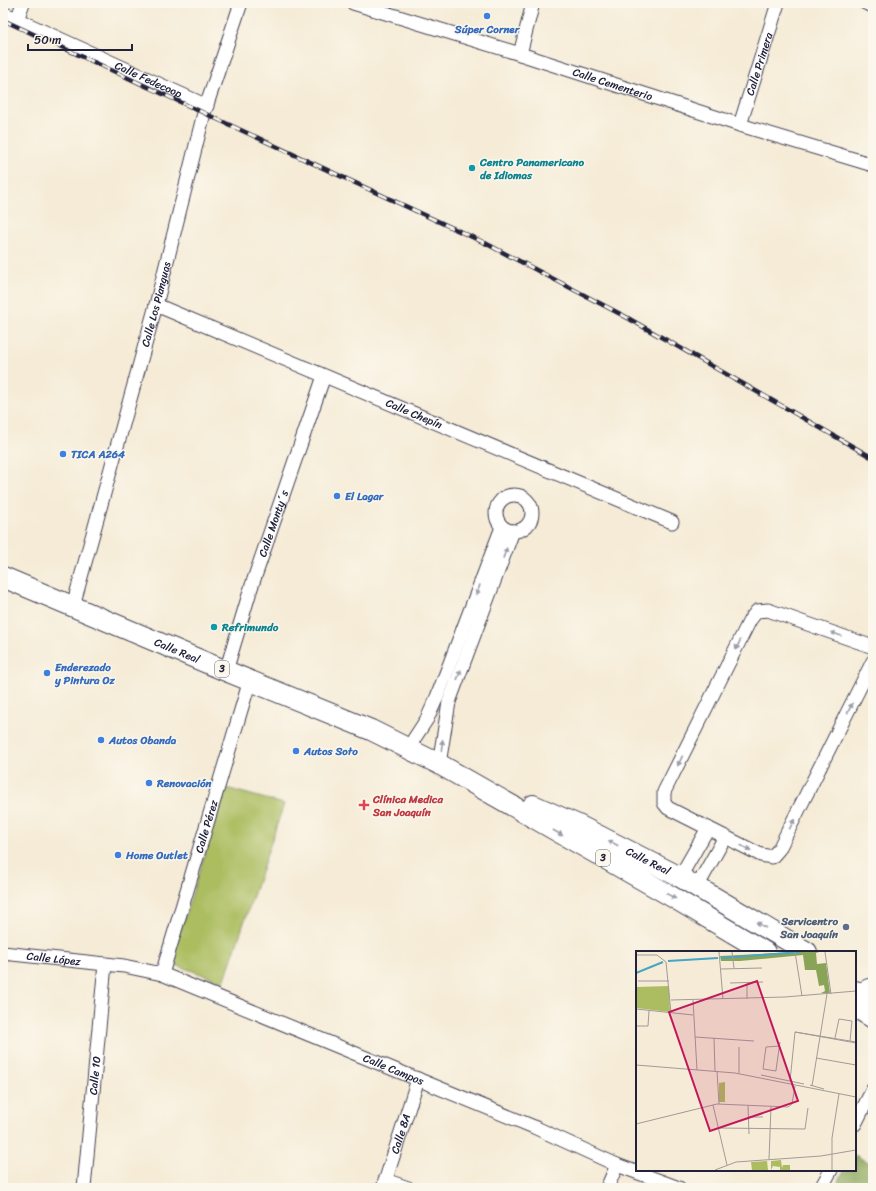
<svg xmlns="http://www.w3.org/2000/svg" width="876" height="1191" font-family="Sriracha,sans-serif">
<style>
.green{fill:#acbd61;stroke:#67704e}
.forest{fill:#89a457;stroke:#566349}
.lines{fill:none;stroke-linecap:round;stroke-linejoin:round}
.minor-casing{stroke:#424052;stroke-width:15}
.primary-casing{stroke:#424052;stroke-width:22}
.minor{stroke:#fff;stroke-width:13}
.primary{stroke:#fff;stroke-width:20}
.rail-casing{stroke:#22223b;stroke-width:4.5}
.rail{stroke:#fbf7ec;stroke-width:3;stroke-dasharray:9;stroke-linecap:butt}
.oneway{fill:#9c9ca7}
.shop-dot{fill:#3f7fe0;stroke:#fbf7ec;stroke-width:1.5}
.culture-dot{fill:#0f9aa8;stroke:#fbf7ec;stroke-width:1.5}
.health-dot{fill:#e0444e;stroke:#fbf7ec;stroke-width:1.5}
.service-dot{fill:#5c6f8a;stroke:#fbf7ec;stroke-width:1.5}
.labels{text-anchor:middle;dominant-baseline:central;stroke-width:3;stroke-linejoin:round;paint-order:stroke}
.shield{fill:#fbf7ec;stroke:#636270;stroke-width:1}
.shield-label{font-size:10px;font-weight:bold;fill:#22223b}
.shop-label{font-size:11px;font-weight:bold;fill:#366cbe;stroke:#fbf7ec;text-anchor:start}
.street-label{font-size:11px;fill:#22223b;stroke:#fbf7ec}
.culture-label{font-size:11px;font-weight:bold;fill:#0d838f;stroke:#fbf7ec;text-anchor:start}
.health-label{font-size:11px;font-weight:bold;fill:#be3a42;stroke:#fbf7ec;text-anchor:start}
.service-label{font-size:11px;font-weight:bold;fill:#4e5e75;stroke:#fbf7ec;text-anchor:end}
.inset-river{fill:none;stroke:#46a6c5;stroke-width:2}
.inset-road{fill:none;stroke:#a19b98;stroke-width:1}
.view{fill:#c2185b;fill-opacity:0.15;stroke:#c2185b;stroke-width:2}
.inset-edge{fill:none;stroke:#22223b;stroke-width:2}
</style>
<rect width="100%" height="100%" fill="#fbf7ec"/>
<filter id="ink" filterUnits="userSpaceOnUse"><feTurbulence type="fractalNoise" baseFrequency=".025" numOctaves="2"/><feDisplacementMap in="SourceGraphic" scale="8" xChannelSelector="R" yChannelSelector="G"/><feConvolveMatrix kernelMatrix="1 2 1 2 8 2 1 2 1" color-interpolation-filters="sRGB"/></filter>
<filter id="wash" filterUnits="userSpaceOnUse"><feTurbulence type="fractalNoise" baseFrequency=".012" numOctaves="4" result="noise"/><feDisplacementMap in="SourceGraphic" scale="16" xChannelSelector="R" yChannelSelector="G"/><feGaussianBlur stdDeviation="0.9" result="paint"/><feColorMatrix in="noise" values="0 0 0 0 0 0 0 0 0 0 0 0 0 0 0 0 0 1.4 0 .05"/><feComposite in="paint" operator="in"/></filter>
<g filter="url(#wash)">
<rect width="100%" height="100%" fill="#f5ebd6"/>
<!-- green -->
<path class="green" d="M226,788L284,804L224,982L170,963Z"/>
<!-- forest -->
<path class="forest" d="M855,1155L873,1165V1188H835L844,1170H855Z"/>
</g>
<g filter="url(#ink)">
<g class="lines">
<!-- minor casing -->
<g class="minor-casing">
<g id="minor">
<path id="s1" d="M353,3L520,54L740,125L873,165"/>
<path d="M865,3L873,6"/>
<path id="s2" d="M3,13L207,106"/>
<path d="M17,20L23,3"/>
<path d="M520,54L533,3"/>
<path id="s3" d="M740,125L778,3"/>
<path id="s4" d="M156,305L672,522"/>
<circle cx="514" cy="513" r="18"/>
<path id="s5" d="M73,606L156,305L204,113L241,3"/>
<path d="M873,647L768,610L757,611L750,620L664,792V803L668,808L761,855L772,857L779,849L873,661"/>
<path id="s6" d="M226,671L251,588L324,376"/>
<path d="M408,748L427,719L437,697L502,527"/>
<path d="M439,764L449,702L513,531"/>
<path d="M680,877L708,828"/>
<path d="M697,887L725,837"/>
<path id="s7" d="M3,953L124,966L162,974L534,1127L617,1165L679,1188"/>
<path id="s8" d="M162,974L250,680"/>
<path d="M855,1124L873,1089"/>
<path d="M385,1180L408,1188"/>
<path id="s9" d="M84,1188L105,964"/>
<path id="s10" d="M383,1188L418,1079"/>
<path d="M607,1188L617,1165"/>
<path d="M821,1188L831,1170"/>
</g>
</g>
<!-- primary casing -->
<g class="primary-casing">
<g id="primary">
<path id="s11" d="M3,577L226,671L371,730L439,764L669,895L765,952"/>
<path id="s12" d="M533,805L578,825L680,877L807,952"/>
<path d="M855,991L861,993L869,989L873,1004"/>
<path d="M855,1007L873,1018"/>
</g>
</g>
<!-- minor -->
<use href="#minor" class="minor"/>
<!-- primary -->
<use href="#primary" class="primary"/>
<!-- rail casing -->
<g class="rail-casing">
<path id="rail" d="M3,20L485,243L626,317L873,458"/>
</g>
<!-- rail -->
<use href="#rail" class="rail"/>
</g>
<!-- one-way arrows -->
<defs><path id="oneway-solid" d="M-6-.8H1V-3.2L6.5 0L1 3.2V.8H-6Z"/></defs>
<g class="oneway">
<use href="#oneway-solid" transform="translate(505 553) rotate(-70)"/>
<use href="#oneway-solid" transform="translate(478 590) rotate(111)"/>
<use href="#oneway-solid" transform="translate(836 634) rotate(-161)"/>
<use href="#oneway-solid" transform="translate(738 645) rotate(116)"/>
<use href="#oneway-solid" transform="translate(459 675) rotate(-69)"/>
<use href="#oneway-solid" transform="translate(850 708) rotate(-63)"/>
<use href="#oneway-solid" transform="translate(442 745) rotate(-83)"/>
<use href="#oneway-solid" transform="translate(680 761) rotate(116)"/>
<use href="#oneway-solid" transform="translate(792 824) rotate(-63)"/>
<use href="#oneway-solid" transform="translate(558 833) rotate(30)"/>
<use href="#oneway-solid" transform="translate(613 843) rotate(-153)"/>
<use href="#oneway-solid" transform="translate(746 848) rotate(27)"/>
<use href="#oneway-solid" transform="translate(671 896) rotate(30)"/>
<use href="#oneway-solid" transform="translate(761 925) rotate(-149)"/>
</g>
</g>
<!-- markers -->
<g class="shop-dot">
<circle cx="487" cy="16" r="4"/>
<circle cx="63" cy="454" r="4"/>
<circle cx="337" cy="496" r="4"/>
<circle cx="47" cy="673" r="4"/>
<circle cx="101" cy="740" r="4"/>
<circle cx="296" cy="751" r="4"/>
<circle cx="149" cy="783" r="4"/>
<circle cx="118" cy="855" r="4"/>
</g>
<g class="culture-dot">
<circle cx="472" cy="168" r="4"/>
<circle cx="214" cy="627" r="4"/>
</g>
<path class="health-dot" d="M362 799h4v4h4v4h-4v4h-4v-4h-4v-4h4z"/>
<circle class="service-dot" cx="846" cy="927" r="4"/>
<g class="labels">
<!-- shield labels -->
<g class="shield">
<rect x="215" y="661" width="14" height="16" rx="3"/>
<rect x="596" y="850" width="14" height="16" rx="3"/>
</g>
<g class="shield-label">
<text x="222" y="669">3</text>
<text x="603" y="858">3</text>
</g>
<!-- shop labels -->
<g class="shop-label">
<text x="487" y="29" text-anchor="middle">Súper Corner</text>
<text x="71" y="454">TICA A264</text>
<text x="345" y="496">El Lagar</text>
<text x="55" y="667">Enderezado<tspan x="55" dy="13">y Pintura Oz</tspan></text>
<text x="109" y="740">Autos Obanda</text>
<text x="304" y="751">Autos Soto</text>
<text x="157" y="783">Renovación</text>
<text x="126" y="855">Home Outlet</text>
</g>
<!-- street labels -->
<g class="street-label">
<text stroke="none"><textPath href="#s3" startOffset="64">Calle Primera</textPath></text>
<text stroke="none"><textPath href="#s2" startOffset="160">Calle Fedecoop</textPath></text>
<text stroke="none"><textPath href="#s1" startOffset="272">Calle Cementerio</textPath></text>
<text stroke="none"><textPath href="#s5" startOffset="313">Calle Los Pianguas</textPath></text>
<text stroke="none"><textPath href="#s4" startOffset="280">Calle Chepín</textPath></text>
<text stroke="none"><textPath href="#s6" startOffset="155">Calle Monty´s</textPath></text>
<text stroke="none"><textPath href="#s11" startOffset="189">Calle Real</textPath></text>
<text stroke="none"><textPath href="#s8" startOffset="154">Calle Pérez</textPath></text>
<text stroke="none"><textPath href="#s12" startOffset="128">Calle Real</textPath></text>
<text stroke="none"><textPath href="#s7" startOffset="51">Calle López</textPath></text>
<text stroke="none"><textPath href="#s7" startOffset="411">Calle Campos</textPath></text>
<text stroke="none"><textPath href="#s9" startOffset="113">Calle 10</textPath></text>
<text stroke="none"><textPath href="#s10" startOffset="57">Calle 8A</textPath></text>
</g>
<!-- culture labels -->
<g class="culture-label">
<text x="480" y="162">Centro Panamericano<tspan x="480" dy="13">de Idiomas</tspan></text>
<text x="222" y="627">Refrimundo</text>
</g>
<!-- health labels -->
<g class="health-label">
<text x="373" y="799">Clínica Medica<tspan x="373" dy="13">San Joaquín</tspan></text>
</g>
<!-- service labels -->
<g class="service-label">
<text x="838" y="921">Servicentro<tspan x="838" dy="13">San Joaquín</tspan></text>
</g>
</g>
<!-- overview -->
<g transform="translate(636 951)">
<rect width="220" height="220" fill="#f5ebd6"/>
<path d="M33,35L34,61L0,57V36ZM89,131V151H83V132ZM145,209L146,217L147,214H154V219H142H144V216L137,215L135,219V210ZM131,210L132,219H116L115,211Z" fill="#acbd61"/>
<path d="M159,1H183L180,2L181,13L190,12L194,42H185L189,40L188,34L183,35L180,19H169L167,4L104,10H85L84,5Z" fill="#89a457"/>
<path class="inset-river" d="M85,7L164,1M32,10L82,7M0,22L27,11"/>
<path class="inset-road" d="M83,1L87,48M96,1L98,17M159,1L166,45M189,1L195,43M0,4H21L30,11L35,62M85,18L126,17M2,30H33M111,31V48M94,32L127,31M35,49L149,46L220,40M57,49L61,119M0,58L57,64M0,75H12L13,60M159,81L220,91M159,81L220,92M59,86L118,90M78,87L79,120M199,87L203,68L216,70L214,90M144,95L130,96L127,118L140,120V119L144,91M103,96V122M180,107L220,114M0,114L99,122L220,146M81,120L83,153M125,124L168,133M154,130L159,81M174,134L188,138M176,135L191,43M77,154L91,214M112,155L113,183M112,166H127M0,173L81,153L152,156L156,153L159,135M82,177L169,178L172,157M133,208L135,156M79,219L100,211L185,205L220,199M196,219V187L203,143"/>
<path class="view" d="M121,30L162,150L74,180L33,61Z"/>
<rect width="220" height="220" class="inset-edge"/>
</g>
<!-- margin -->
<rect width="876" height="1191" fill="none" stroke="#fbf7ec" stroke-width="16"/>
<!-- scale -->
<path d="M28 44v6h104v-6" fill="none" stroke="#22223b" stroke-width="2"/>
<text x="34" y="44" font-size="12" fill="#22223b" stroke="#fbf7ec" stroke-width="3" paint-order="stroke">50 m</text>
</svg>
